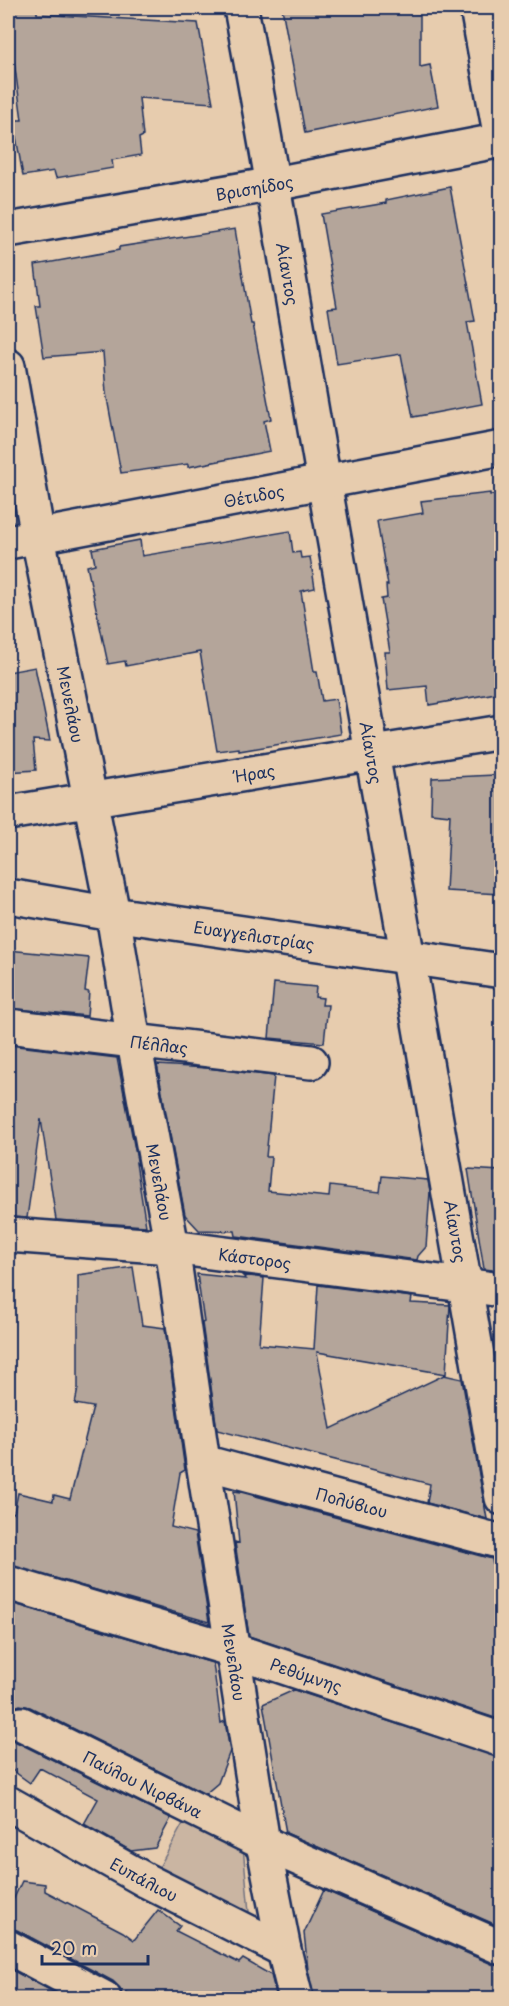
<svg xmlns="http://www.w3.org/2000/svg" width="509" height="2006" font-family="'Playpen Sans',sans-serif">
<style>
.green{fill:#cab5a2;stroke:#727280;stroke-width:1.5}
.building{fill:#b4a59a;stroke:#1b2f5e;stroke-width:1.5}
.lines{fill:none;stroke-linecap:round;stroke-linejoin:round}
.minor-casing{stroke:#1b2f5e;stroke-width:38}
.minor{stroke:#e7ccae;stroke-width:33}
.labels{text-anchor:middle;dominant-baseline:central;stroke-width:5;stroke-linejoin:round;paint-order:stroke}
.street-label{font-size:16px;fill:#1b2f5e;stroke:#e7ccae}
</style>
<rect width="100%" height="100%" fill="#e7ccae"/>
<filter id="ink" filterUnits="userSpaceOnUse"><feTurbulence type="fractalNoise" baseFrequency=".0167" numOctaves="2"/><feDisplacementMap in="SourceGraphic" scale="12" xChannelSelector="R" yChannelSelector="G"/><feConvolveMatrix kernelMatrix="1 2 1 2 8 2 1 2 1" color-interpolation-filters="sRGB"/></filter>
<g filter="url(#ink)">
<!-- green -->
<path class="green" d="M185,1820L243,1847L249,1912L246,1918L156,1873Z"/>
<!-- building -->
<path class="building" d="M8,8H37V14L198,23L213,103L139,98L143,136L139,138L141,155L112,160L113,168L56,178L54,171L23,176L13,120H22L14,61L8,60Z
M282,8H416V13H420V67L430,65L438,106L305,133Z
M450,187L475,321L467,322L482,404L413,417L401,354L337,364L328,308L337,307L321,214L386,203V200Z
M235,229L251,324H253L271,419L264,421L270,451L188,467V464L121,473L106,393L103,352L44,357L36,306H40L35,265L119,250V247Z
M490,493V495L501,494V692L429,705L427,686L388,690L385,652H390L381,599L387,598L386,585H388L377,521L423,513L421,501Z
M290,531L293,553L300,552L301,558L310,557L315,588L301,591L314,672H317L322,701L336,699L341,734L239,751V748L217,751L200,652L126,666L125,661L108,664L87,566L95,564L92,549L140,540L142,556Z
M35,667L50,741L33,740L36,770L8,772V672Z
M495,775L501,790V894L446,891L450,815L431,813L432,778Z
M8,950L89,958L85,991L89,992L87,1016L8,1008Z
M274,983L316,987L315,997L323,998L322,1005H328L324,1043L269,1038Z
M9,1045L117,1058L138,1165L136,1163L146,1226L56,1220L41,1119L27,1218L8,1217V1064Z
M157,1065L207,1068L274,1076L266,1157H271L268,1191L329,1197L330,1186L380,1192L382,1176L428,1180L430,1192L426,1247L418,1256L417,1260L236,1236L235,1231L199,1230L185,1215Z
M468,1169L501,1171V1271L484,1269Z
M133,1267L142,1325L165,1328L185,1470L180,1473L171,1527L195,1533L209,1622L8,1565V1512L14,1513L18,1493L53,1501L54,1495L70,1499L93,1407L75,1404L78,1388V1275Z
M197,1274L246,1279L242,1275L264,1278L259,1344L314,1349L318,1285L412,1297L411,1303L450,1305L446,1374L317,1352L331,1429L444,1375L462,1379L487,1519L427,1503L430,1484L217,1430L202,1323L204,1322Z
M234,1491L241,1492L492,1559L501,1621V1720L249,1636L235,1542L239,1543Z
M8,1602L213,1663L221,1723L225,1721L230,1751L218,1783L205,1794L30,1707L20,1705L12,1708L8,1713Z
M294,1690L501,1758V1927L286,1833L263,1704Z
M8,1735L14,1741L171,1818L155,1848L131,1851L84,1824L98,1799L40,1768L30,1783L8,1767Z
M22,1881L45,1884V1891L123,1932L134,1940L158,1910L180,1926L176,1931L239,1963L243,1959L271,1975L277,1998H138L126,1992L123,1997L120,1988L113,1981L17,1930L8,1928V1911Z
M324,1890L494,1965L501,1966V1998H314L308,1970L304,1933Z
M8,1968L65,1998H8Z"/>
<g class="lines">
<!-- minor casing -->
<g class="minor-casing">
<g id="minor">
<path id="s1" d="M241,8C271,167 297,327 325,487C384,824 445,1160 502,1498"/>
<path d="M477,8L502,144"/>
<path id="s2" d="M8,230L274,184L502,140"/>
<path id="s3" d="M8,366L38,537L113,914L134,1042L172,1247L203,1462L263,1843L284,1950L296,1998"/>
<path id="s4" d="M8,542L502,448"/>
<path id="s5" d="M8,813L502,732"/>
<path id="s6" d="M8,896L113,914L502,971"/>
<path id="s7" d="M8,1026L311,1062"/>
<path id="s8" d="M8,1235L172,1247L502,1290"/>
<path id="s9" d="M203,1462L502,1542"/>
<path id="s10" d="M8,1583L233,1650L502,1740"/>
<path id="s11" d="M22,1724L263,1843L502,1948"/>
<path id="s12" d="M8,1803L147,1881L284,1950"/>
<path d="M8,1947L104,1998"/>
</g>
</g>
<!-- minor -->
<use href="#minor" class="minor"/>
</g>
</g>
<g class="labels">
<!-- street labels -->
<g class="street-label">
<text stroke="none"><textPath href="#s2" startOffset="250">Βρισηίδος</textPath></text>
<text stroke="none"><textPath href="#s1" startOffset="270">Αίαντος</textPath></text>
<text stroke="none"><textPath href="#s4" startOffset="250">Θέτιδος</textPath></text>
<text stroke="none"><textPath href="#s3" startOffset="344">Μενελάου</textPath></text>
<text stroke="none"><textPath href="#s1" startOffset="756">Αίαντος</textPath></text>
<text stroke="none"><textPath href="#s5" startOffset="250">Ήρας</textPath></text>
<text stroke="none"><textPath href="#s6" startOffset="249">Ευαγγελιστρίας</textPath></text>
<text stroke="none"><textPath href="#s7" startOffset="152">Πέλλας</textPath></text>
<text stroke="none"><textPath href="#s3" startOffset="830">Μενελάου</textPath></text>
<text stroke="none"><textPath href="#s1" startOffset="1242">Αίαντος</textPath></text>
<text stroke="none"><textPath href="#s8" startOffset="248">Κάστορος</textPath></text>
<text stroke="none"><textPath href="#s9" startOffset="154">Πολύβιου</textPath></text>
<text stroke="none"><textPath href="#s3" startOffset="1316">Μενελάου</textPath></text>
<text stroke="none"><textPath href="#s10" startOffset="312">Ρεθύμνης</textPath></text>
<text stroke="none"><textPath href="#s11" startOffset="135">Παύλου Νιρβάνα</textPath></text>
<text stroke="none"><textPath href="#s12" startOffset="156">Ευπάλιου</textPath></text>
</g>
</g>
<!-- margin -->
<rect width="509" height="2006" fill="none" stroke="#e7ccae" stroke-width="30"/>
<rect x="15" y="15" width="479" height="1976" fill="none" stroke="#1b2f5e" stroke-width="2" filter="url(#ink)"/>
<!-- scale -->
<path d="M42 1955v9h106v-9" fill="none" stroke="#1b2f5e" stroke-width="3"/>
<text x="51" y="1955" font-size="18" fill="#1b2f5e" stroke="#e7ccae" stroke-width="4.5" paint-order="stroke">20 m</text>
</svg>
